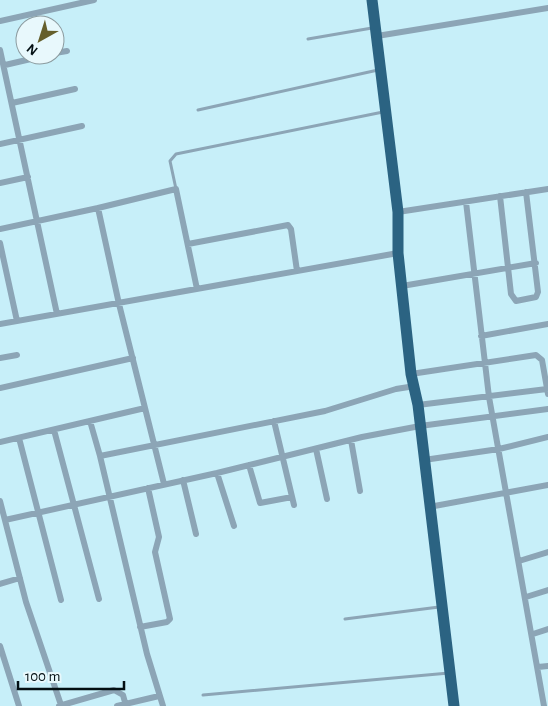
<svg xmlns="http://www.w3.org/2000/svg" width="548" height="706" font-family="'Alegreya Sans',sans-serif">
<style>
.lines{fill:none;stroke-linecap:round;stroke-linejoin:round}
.service{stroke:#8ca5b6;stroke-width:3}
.minor{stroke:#8ca5b6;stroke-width:6}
.trunk{stroke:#2b6382;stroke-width:11}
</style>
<rect width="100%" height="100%" fill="#c7eff9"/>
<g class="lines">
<!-- service -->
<path class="service" d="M308,39L372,28
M198,110L378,70
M176,189L170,161L176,154L383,112
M345,619L439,607
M203,695L449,673"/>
<!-- minor -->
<path class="minor" d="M0,21L94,0
M377,36L548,8
M0,50L57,314
M55,53L67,51
M5,65L48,55
M12,103L75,89
M0,144L82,126
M0,183L28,177
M500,196L511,294L516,301L536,297L538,292L526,192
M466,202L489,397L544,706
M398,212L548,189
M0,229L98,208
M0,243L17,321
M188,244L288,225L291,229L297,271
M402,286L536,263
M0,324L398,253
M481,336L548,324
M0,358L17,355
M411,374L536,355L542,360L548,394
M0,388L133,358
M418,405L547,389
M90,421L100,456L325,411L396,389L415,386
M274,421L294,505
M54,430L99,599
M19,438L61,600
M351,440L360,491
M0,442L145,408
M316,449L327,499
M100,456L147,654L163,706
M424,460L499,449L548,437
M249,465L260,503L292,497
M217,473L234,526
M183,480L196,534
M164,484L119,304L98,208L176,189L197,289
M0,501L26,602L61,705
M429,507L548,485
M5,520L217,473L362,437L420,426L548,409
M519,561L548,552
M0,584L20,578
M526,597L548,590
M140,627L167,622L170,619L155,552L159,537L148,488
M533,634L548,629
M0,646L19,706
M538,667L548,666
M59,706L114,690L123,695L126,706
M117,706L159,696"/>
<!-- trunk -->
<path class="trunk" d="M372,0L398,212V253L411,374L418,405L454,706"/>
</g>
<!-- north arrow -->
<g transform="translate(40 40) rotate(219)"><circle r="24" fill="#e8f8fc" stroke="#8c9b9f"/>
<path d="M0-4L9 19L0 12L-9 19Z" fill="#655f2c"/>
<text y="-8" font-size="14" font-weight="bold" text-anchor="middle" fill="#030f13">N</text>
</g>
<!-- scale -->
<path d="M18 681v8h106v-8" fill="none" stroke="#030f13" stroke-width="2.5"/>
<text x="25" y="681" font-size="15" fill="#030f13" stroke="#e8f8fc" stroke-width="4" paint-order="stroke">100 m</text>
</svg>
